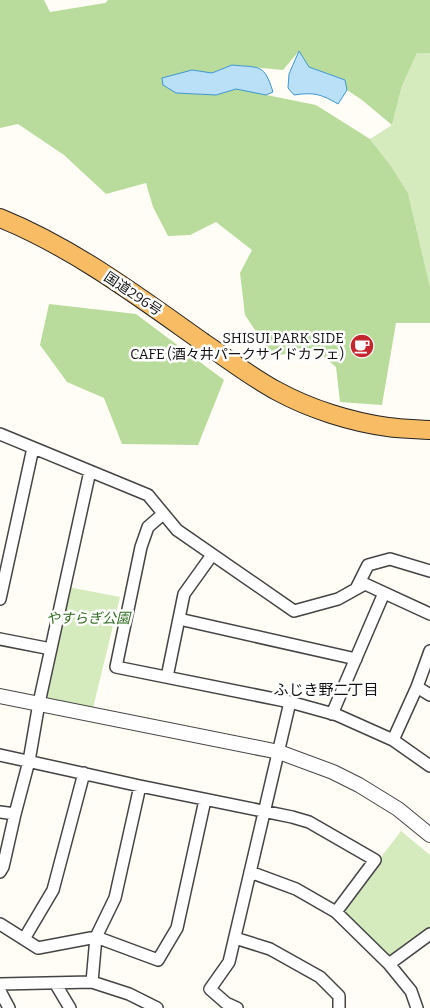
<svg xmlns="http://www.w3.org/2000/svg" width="430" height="1008" font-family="Bitter,'Noto Sans JP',serif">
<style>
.green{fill:#d5ebbd}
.forest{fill:#b9dc9c}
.water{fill:#b9e0f7;stroke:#3f96cf}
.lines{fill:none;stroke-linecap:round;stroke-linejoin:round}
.minor-casing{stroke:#444;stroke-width:14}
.tertiary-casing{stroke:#444;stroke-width:16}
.trunk-casing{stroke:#222;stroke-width:20}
.minor{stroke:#fff;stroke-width:11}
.tertiary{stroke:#fff;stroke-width:14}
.trunk{stroke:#f7bc64;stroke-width:18}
.labels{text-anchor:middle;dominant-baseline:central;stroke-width:5;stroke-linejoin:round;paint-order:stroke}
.street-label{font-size:14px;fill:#111;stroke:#fff}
.poi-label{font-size:14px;fill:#111;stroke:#fff;text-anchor:end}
.park-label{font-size:14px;font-style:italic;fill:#2f6b1f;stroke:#fff}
.neighbourhood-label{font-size:15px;fill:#111;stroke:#fff}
</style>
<rect width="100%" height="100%" fill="#fffdf5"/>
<!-- green -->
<path class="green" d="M417,53H430V287L408,193L391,166L370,139L392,125L402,86Z
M68,587L120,597L93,708L43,700Z
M401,831L430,855V930L390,960L340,911Z"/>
<!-- forest -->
<path class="forest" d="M0,0H44L50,12L105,3L108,0H430V53H417L402,86L392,125L362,100L347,90L345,80L309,67L299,51L283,70L232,65L212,73L192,70L163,85L176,93L216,95L236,89L316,105L370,139L391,166L408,193L430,287V323H396L382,405L340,402L336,367L316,350L272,356L245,315L240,273L252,250L216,222L190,235L168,236L153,207L146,183L106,194L64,155L18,124L0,128Z
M49,304L136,314L224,380L198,445L122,444L104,398L67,382L40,345Z"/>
<!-- water -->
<path class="water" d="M299,51L309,67L345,80L347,90L338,104C321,94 314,92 294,95L288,88L289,74Z
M232,65C260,68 264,63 273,92L266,95L236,89L216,95L176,93L163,85L162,78L192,70L212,73Z"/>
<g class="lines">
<!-- minor casing -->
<g class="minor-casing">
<path id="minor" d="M0,434L148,495L177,530L294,611L338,599L365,584L430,614
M163,514L148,527L141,547L116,667L290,702L337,715L393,740L430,766
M356,589L368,565L390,559L430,571
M0,599L33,448
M179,619L356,659
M0,639L51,649
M167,677L184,594L212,555
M417,687L430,695
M332,714L384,593
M393,740L417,687L430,651
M0,755L140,786L292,817L309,822L375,860L336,912
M0,812L15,814
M0,872L3,867L15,814L29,761L39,703L90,471
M250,872L296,889L336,912L389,964L411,991L417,1008
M0,924L38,948L96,937L158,960L177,928L205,800
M235,938L270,949L320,977L339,996V1008
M24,939L53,890L84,773
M389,964L430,934
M92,982L96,937L115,898L140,786
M55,983L70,1008
M0,984L92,982L129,994L157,1008
M0,991L9,1008
M237,1008L226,1003L210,989L229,962L290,702"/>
</g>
<!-- tertiary casing -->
<g class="tertiary-casing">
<path id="tertiary" d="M0,696L279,752L333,772L359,785L398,809L430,835"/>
</g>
<!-- trunk casing -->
<g class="trunk-casing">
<path id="trunk" d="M0,218C74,248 139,297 204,343C228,359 251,377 277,391C310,409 351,422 388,427C402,429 416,429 430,430"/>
</g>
<!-- minor -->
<use href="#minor" class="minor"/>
<!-- tertiary -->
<use href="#tertiary" class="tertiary"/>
<!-- trunk -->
<use href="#trunk" class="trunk"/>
</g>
<!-- icons -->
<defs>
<g id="cafe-disc" transform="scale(1.25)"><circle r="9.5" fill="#c4262e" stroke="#fff"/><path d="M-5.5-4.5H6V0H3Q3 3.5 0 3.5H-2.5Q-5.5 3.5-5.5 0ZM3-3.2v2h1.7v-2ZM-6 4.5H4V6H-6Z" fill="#fff"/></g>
</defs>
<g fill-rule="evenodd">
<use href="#cafe-disc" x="362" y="346"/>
</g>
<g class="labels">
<!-- street labels -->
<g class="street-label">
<text transform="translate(133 294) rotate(34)">国道296号</text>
</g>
<!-- poi labels -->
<g class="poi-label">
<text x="344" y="338">SHISUI PARK SIDE<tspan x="344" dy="16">CAFE (酒々井パークサイドカフェ)</tspan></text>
</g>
<!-- park labels -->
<g class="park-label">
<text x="88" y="618">やすらぎ公園</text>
</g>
<!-- neighbourhood labels -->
<g class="neighbourhood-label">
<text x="326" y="690">ふじき野二丁目</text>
</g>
</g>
</svg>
